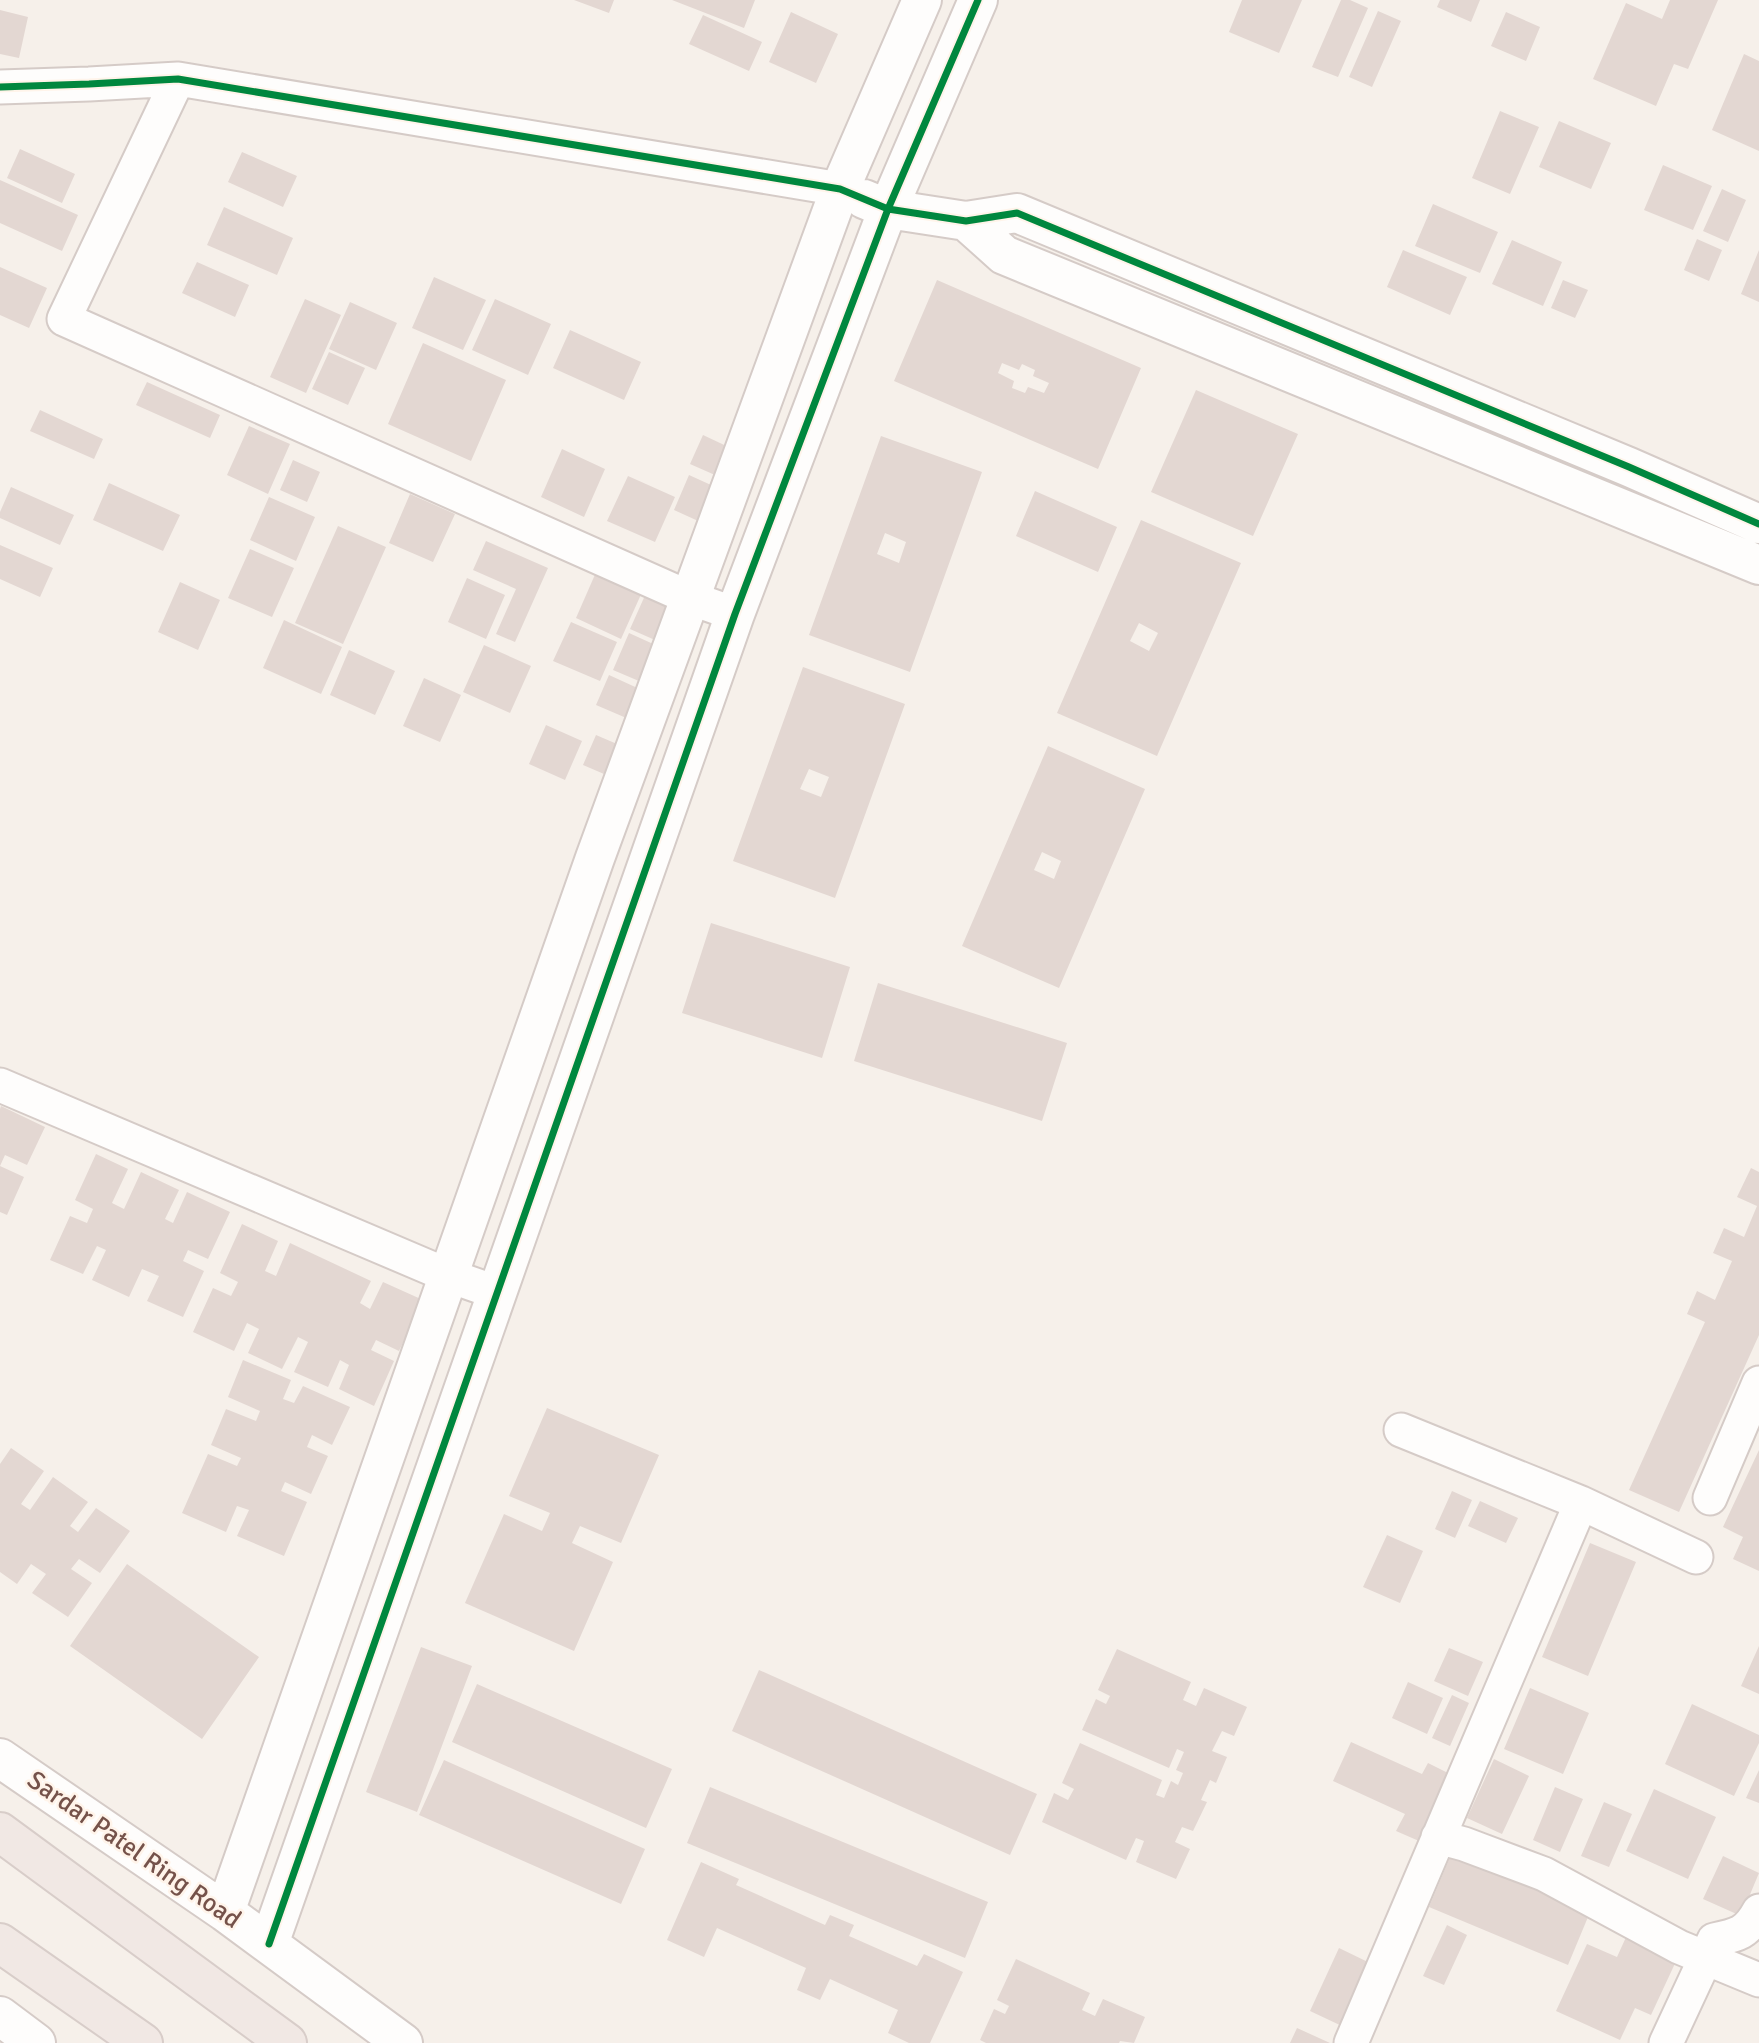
<svg xmlns="http://www.w3.org/2000/svg" width="1759" height="2043" font-family="Signika,sans-serif">
<style>
.building{fill:#e3d7d2;fill-rule:evenodd}
.lines{fill:none;stroke-linecap:round;stroke-linejoin:round}
.minor-casing{stroke:#d5cbc7;stroke-width:37}
.tertiary-casing{stroke:#d5cbc7;stroke-width:42}
.trunk-casing{stroke:#d8cdc9;stroke-width:42}
.minor{stroke:#fefdfc;stroke-width:33}
.tertiary{stroke:#fefdfc;stroke-width:38}
.trunk{stroke:#f1e8e4;stroke-width:38}
.cycleway-casing{stroke:#fff4ea;stroke-width:11}
.cycleway{stroke:#00873e;stroke-width:7}
.labels{text-anchor:middle;dominant-baseline:central;stroke-width:5;stroke-linejoin:round;paint-order:stroke}
.street-label{font-size:26px;fill:#75524a;stroke:#fff4ea}
</style>
<rect width="100%" height="100%" fill="#f6f0ea"/>
<!-- building -->
<path class="building" d="M574,0H614L609,13Z
M672,0H755L744,28Z
M1242,0H1302L1279,53L1229,32Z
M1341,0H1350L1368,8L1338,77L1312,67Z
M1440,0H1480L1471,22L1437,7Z
M1670,0H1718L1688,69L1674,64L1656,106L1593,79L1626,3L1662,19Z
M0,10L28,17L19,58L0,54Z
M1378,11L1401,21L1372,87L1349,77Z
M791,12L838,34L816,83L769,62Z
M1506,12L1540,27L1526,61L1491,46Z
M703,15L762,42L749,71L689,44Z
M1744,54L1759,61V151L1712,130Z
M1500,111L1539,127L1510,194L1472,178Z
M1559,121L1611,143L1591,189L1539,167Z
M20,149L75,174L62,203L7,178Z
M242,152L297,176L283,207L228,182Z
M1663,165L1712,186L1693,230L1644,210Z
M0,180L78,215L62,251L0,223Z
M1722,189L1746,200L1728,242L1703,231Z
M1433,204L1498,232L1480,273L1415,246Z
M224,207L293,238L277,275L207,245Z
M1697,239L1722,250L1709,281L1684,270Z
M1512,240L1562,262L1543,306L1492,284Z
M1403,250L1467,277L1450,315L1387,287Z
M1759,250V302L1741,294Z
M197,262L249,285L235,317L182,293Z
M0,267L47,288L29,328L0,315Z
M434,277L486,300L463,350L412,328Z
M937,280L1141,368L1098,469L894,381ZM1002,363L1019,370L1022,364L1035,370L1033,376L1049,383L1044,393L1028,387L1025,393L1012,388L1014,381L998,373Z
M1563,280L1588,290L1575,318L1551,308Z
M305,299L341,315L306,393L270,377Z
M495,299L551,324L528,375L472,350Z
M350,302L397,323L376,370L329,349Z
M570,330L641,362L624,400L553,368Z
M423,343L506,380L471,461L388,424Z
M329,352L365,368L348,405L312,389Z
M147,382L220,415L210,438L136,405Z
M1196,390L1298,434L1253,536L1151,492Z
M40,410L103,439L94,459L30,431Z
M249,426L290,444L268,494L227,475Z
M703,435L737,451L724,479L690,464Z
M881,436L982,472L910,672L809,635ZM885,533L906,542L899,563L877,554Z
M562,449L605,469L584,517L541,497Z
M293,460L320,472L307,502L280,490Z
M689,475L722,490L707,525L674,510Z
M628,476L675,497L655,542L607,521Z
M109,483L180,515L163,551L93,520Z
M11,487L74,515L60,545L0,518V512Z
M1035,491L1117,527L1098,572L1016,536Z
M410,494L455,514L433,562L389,543Z
M269,497L315,517L296,561L250,540Z
M1141,520L1241,563L1157,756L1057,713ZM1139,623L1158,633L1149,651L1130,641Z
M338,526L386,547L343,644L295,623Z
M486,541L548,568L515,642L496,634L516,589L473,570Z
M0,545L53,568L40,597L0,579Z
M250,549L294,568L272,617L228,598Z
M597,570L643,590L621,639L576,618Z
M467,578L505,595L486,639L448,622Z
M180,582L220,600L198,650L158,632Z
M647,591L681,607L664,644L630,629Z
M284,620L342,647L321,694L263,668Z
M571,622L617,642L600,681L553,661Z
M629,633L662,648L646,684L613,670Z
M484,645L531,666L510,713L463,692Z
M349,650L395,671L375,715L330,695Z
M803,667L905,704L835,898L733,861ZM809,769L829,777L821,797L800,789Z
M609,675L644,691L631,720L596,705Z
M424,678L461,695L440,742L403,726Z
M546,725L582,741L565,780L529,764Z
M596,735L624,747L611,777L583,765Z
M1048,746L1145,789L1059,988L962,946ZM1042,852L1061,861L1054,879L1034,870Z
M711,923L850,967L822,1058L682,1013Z
M878,983L1067,1043L1042,1121L854,1061Z
M1,1106L45,1127L27,1165L5,1155L0,1166L24,1177L7,1215L0,1212V1109Z
M96,1154L128,1169L112,1203L124,1209L141,1172L179,1190L165,1219L173,1223L187,1192L230,1212L208,1259L188,1250L183,1261L204,1271L183,1317L147,1301L159,1276L142,1269L129,1297L92,1280L106,1250L97,1246L83,1274L50,1260L70,1216L87,1223L93,1209L75,1200Z
M1751,1168L1759,1172V1335L1679,1512L1629,1490L1705,1322L1687,1314L1697,1291L1715,1300L1732,1261L1713,1253L1724,1228L1744,1237L1757,1206L1737,1197Z
M242,1224L278,1241L265,1271L276,1276L290,1243L371,1281L360,1303L370,1309L383,1282L423,1300L399,1351L376,1340L371,1350L394,1361L374,1406L339,1389L349,1365L340,1360L328,1387L294,1372L308,1342L298,1337L282,1369L248,1353L259,1329L247,1323L234,1351L193,1332L213,1288L231,1296L238,1282L220,1273Z
M243,1360L291,1380L283,1399L294,1403L303,1386L350,1407L332,1445L312,1435L307,1447L328,1456L311,1494L285,1482L281,1491L307,1502L284,1556L237,1536L249,1510L237,1506L226,1532L182,1513L208,1454L237,1466L241,1458L211,1445L226,1409L256,1421L260,1411L228,1397Z
M547,1408L659,1455L621,1543L580,1526L572,1543L613,1562L574,1651L465,1603L504,1514L542,1531L550,1513L509,1496Z
M11,1448L44,1471L21,1504L30,1510L53,1477L88,1502L70,1526L78,1532L96,1508L130,1531L100,1573L79,1559L71,1569L92,1583L68,1617L32,1593L46,1574L31,1564L17,1584L0,1572V1464Z
M1759,1450V1571L1733,1559L1743,1537L1723,1527Z
M1452,1491L1472,1500L1455,1538L1435,1529Z
M1480,1501L1518,1518L1506,1543L1468,1526Z
M1387,1535L1423,1551L1400,1603L1363,1587Z
M1590,1543L1636,1562L1588,1676L1542,1657Z
M127,1564L259,1657L202,1739L70,1646Z
M1759,1646V1694L1741,1686Z
M421,1647L472,1666L417,1812L366,1792Z
M1449,1648L1483,1662L1468,1696L1434,1681Z
M1117,1649L1191,1682L1183,1700L1196,1706L1204,1688L1247,1707L1234,1736L1222,1731L1212,1751L1227,1757L1216,1783L1210,1780L1201,1800L1207,1802L1193,1831L1182,1827L1175,1842L1190,1849L1176,1879L1136,1862L1144,1841L1136,1838L1126,1860L1042,1822L1054,1793L1068,1800L1074,1789L1062,1783L1080,1743L1162,1780L1156,1795L1164,1798L1171,1781L1178,1785L1183,1773L1176,1770L1184,1752L1177,1749L1169,1768L1082,1730L1096,1699L1106,1704L1110,1696L1098,1690Z
M759,1670L1037,1794L1010,1855L732,1731Z
M1408,1682L1443,1698L1427,1734L1392,1718Z
M477,1684L672,1769L646,1828L452,1742Z
M1530,1688L1589,1713L1563,1774L1504,1749Z
M1452,1695L1469,1703L1450,1746L1432,1738Z
M1692,1704L1759,1735V1743L1734,1796L1665,1764Z
M1351,1742L1422,1774L1428,1763L1450,1774L1419,1841L1396,1831L1405,1814L1333,1781Z
M1494,1759L1529,1776L1502,1834L1467,1818Z
M444,1760L645,1849L621,1904L419,1815Z
M1759,1770V1803L1746,1798Z
M710,1787L988,1902L965,1958L687,1843Z
M1555,1787L1583,1799L1560,1852L1533,1840Z
M1654,1789L1716,1817L1688,1879L1626,1851Z
M1604,1802L1632,1814L1609,1867L1581,1856Z
M1454,1848L1593,1905L1568,1965L1429,1907Z
M1723,1856L1759,1873L1741,1916L1703,1899Z
M701,1862L739,1879L736,1885L825,1925L830,1915L854,1925L849,1936L917,1966L924,1954L963,1972L930,2043H909L888,2033L898,2010L830,1979L820,2000L797,1990L806,1968L717,1928L704,1957L667,1940Z
M1447,1925L1467,1935L1444,1985L1423,1976Z
M1627,1935L1678,1957L1651,2015L1635,2008L1620,2040L1556,2011L1587,1944L1617,1957Z
M1339,1948L1372,1964L1344,2027L1310,2011Z
M1016,1959L1090,1993L1082,2010L1095,2016L1103,1999L1145,2017L1134,2043L1120,2041L1119,2043H986L980,2040L994,2009L1005,2014L1009,2006L997,2000Z
M1297,2028L1330,2043H1290Z"/>
<g class="lines">
<!-- minor casing -->
<g class="minor-casing">
<path id="minor" d="M178,79L64,319L690,598L735,614
M0,87L89,84L178,79L840,189
M0,1085L447,1275L498,1293
M1401,1430L1581,1503L1696,1557
M1710,1498L1759,1383
M1438,1837L1464,1844L1544,1874L1679,1947L1759,1980
M1351,2043L1581,1503
M1666,2043L1714,1940C1738,1935 1747,1933 1759,1911"/>
</g>
<!-- tertiary casing -->
<g class="tertiary-casing">
<path id="tertiary" d="M864,199L888,209L966,221L1017,213L1629,467L1759,524
M966,221L1004,255L1759,565
M0,1758L225,1912L403,2043
M225,1912L595,858L840,189L922,0
M269,1944L735,614L888,209L978,0
M0,2016L36,2043"/>
</g>
<!-- trunk casing -->
<g class="trunk-casing">
<path id="trunk" d="M0,1832L287,2043
M0,1943L143,2043"/>
</g>
<!-- minor -->
<use href="#minor" class="minor"/>
<!-- tertiary -->
<use href="#tertiary" class="tertiary"/>
<!-- trunk -->
<use href="#trunk" class="trunk"/>
<!-- cycleway casing -->
<g class="cycleway-casing">
<path id="cycleway" d="M0,87L89,84L178,79L840,189L888,209L966,221L1017,213L1629,467L1759,524
M269,1944L735,614L888,209L978,0"/>
</g>
<!-- cycleway -->
<use href="#cycleway" class="cycleway"/>
</g>
<g class="labels">
<!-- street labels -->
<g class="street-label">
<text transform="translate(134 1850) rotate(35)">Sardar Patel Ring Road</text>
</g>
</g>
</svg>
